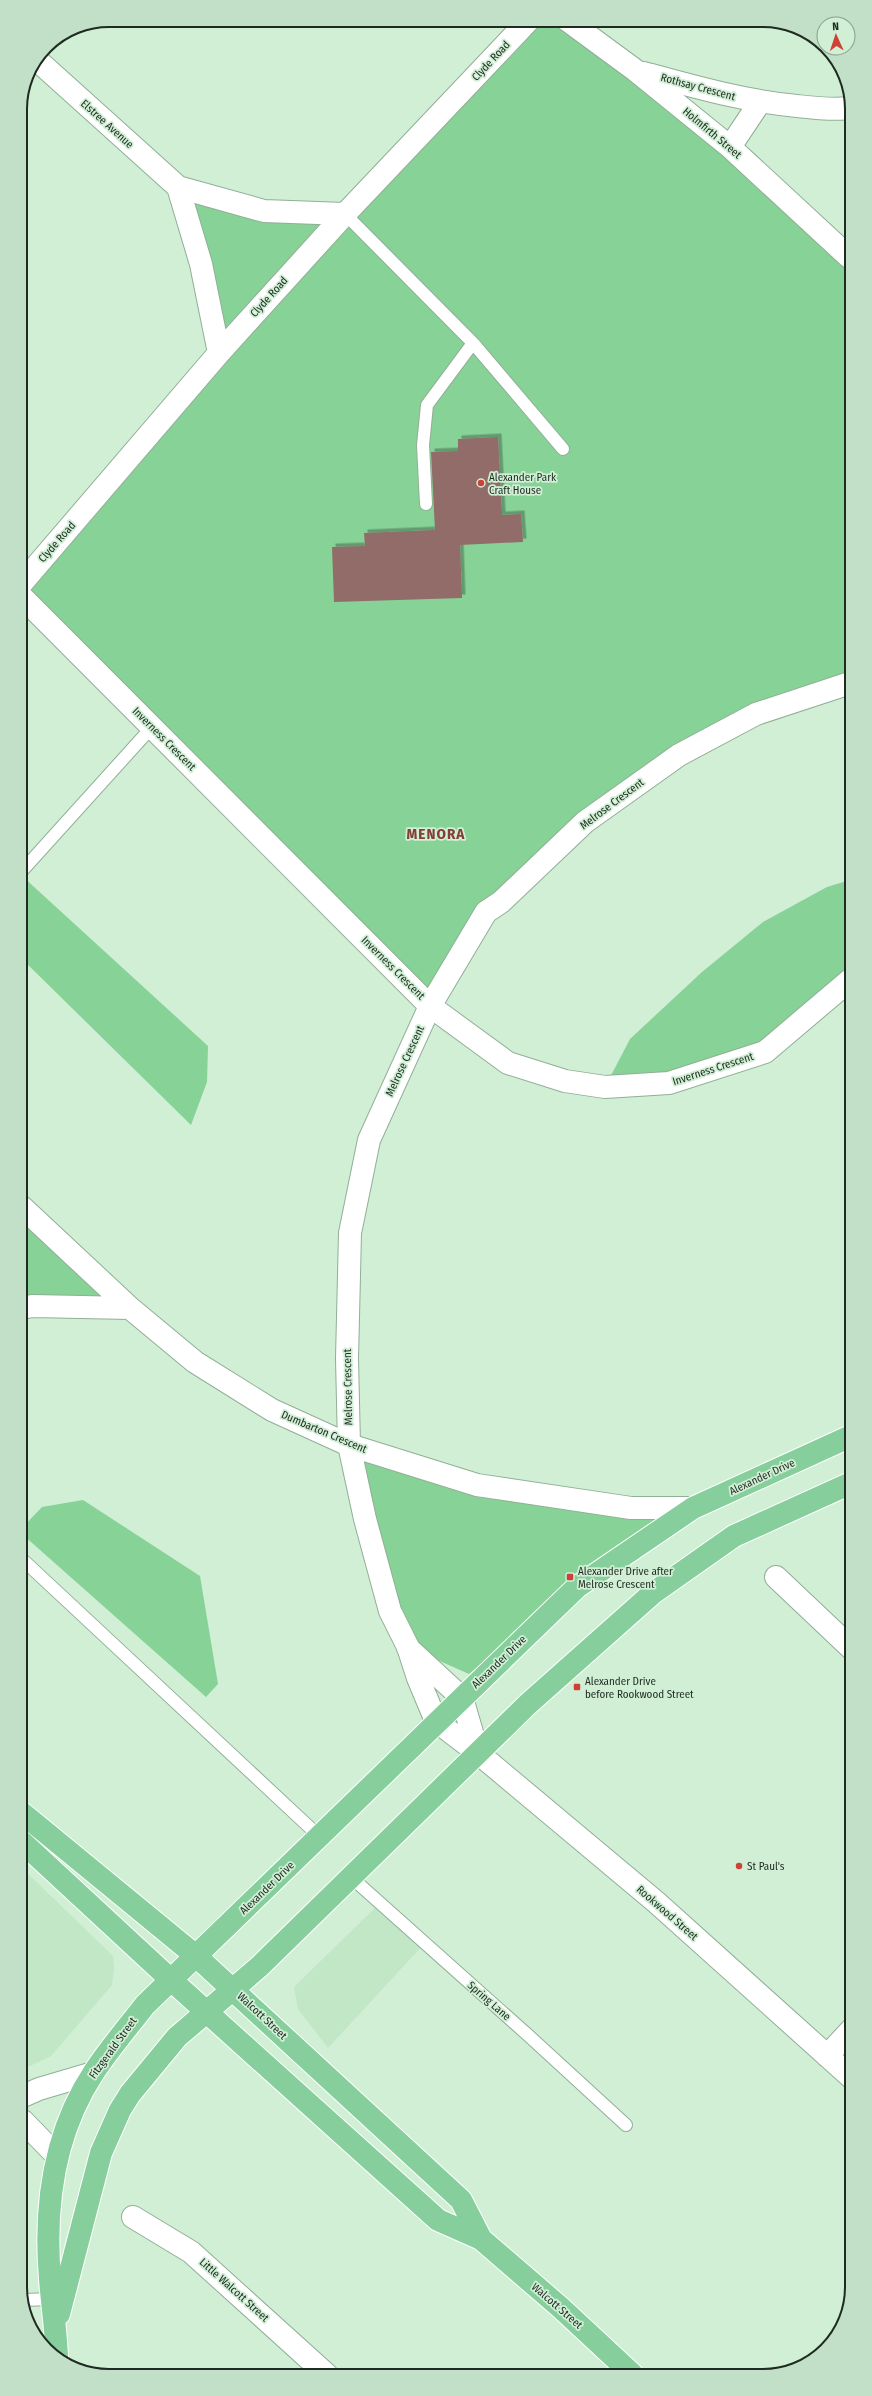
<svg xmlns="http://www.w3.org/2000/svg" width="872" height="2396" font-family="'Fira Sans Condensed',sans-serif">
<style>
.built{fill:#c1e7c7}
.green{fill:#87d297}
.building{fill:#916c67;filter:url(#shadow)}
.lines{fill:none;stroke-linecap:round;stroke-linejoin:round}
.service-casing{stroke:#91af96;stroke-width:14}
.minor-casing{stroke:#91af96;stroke-width:24}
.primary-casing{stroke:#fff;stroke-width:24}
.service{stroke:#fff;stroke-width:12}
.minor{stroke:#fff;stroke-width:22}
.primary{stroke:#86cf9d;stroke-width:22}
.poi-dot{fill:#ce4137;stroke:#d0efd5;stroke-width:1.5}
.labels{text-anchor:middle;dominant-baseline:central;stroke-width:3.5;stroke-linejoin:round;paint-order:stroke}
.street-label{font-size:11px;fill:#1f2a21;stroke:#d0efd5}
.poi-label{font-size:11px;fill:#1f2a21;stroke:#d0efd5;text-anchor:start}
.district-label{font-size:15px;font-weight:bold;letter-spacing:1px;fill:#853e36;stroke:#d0efd5}
.rim{fill:none;stroke:#1f2a21;stroke-width:2}
</style>
<defs>
<filter id="shadow"><feDropShadow dx="3.5" dy="-3.5" stdDeviation="0" flood-color="#0004"/></filter>
</defs>
<rect width="100%" height="100%" fill="#d0efd5"/>
<!-- built -->
<path class="built" d="M23,1869L113,1956L114,1968L112,1985L51,2056L30,2066H23Z
M379,1904L424,1944L328,2048L298,2009L294,1987Z"/>
<!-- green -->
<path class="green" d="M529,20H567L849,257L850,683L679,755L486,912L430,1006L21,596L219,353L178,187L345,214Z
M21,875L208,1046L207,1082L191,1125L21,958Z
M850,880V980L765,1052L605,1087L630,1039L702,972L763,922L827,887Z
M22,1207L130,1308L22,1309Z
M349,1445L477,1485L693,1508L577,1587L469,1674L408,1647Z
M83,1500L200,1576L218,1684L206,1697L22,1534V1528L42,1507Z"/>
<!-- building -->
<path class="building" d="M498,437L502,515L521,514L523,542L460,545L462,598L334,602L332,547L365,546L364,533L435,530L431,452L458,451V439Z"/>
<g class="lines">
<!-- service casing -->
<g class="service-casing">
<path id="service" d="M345,214L473,343L563,449
M426,504L423,445L427,405L473,343
M21,872L152,727
M22,1559L320,1837
M352,1878L529,2036L626,2125
M23,2300L52,2299"/>
</g>
<!-- minor casing -->
<g class="minor-casing">
<path id="minor" d="M567,20L635,70L730,147L849,257
M37,60L178,187L264,211L345,214
M644,73C695,87 744,101 797,106C815,108 831,110 849,108
M730,147L760,102
M178,187L201,264L219,353
M21,584L219,353L345,214L529,20
M21,596L430,1006L508,1063L565,1081L605,1087L669,1083L765,1052L850,980
M850,683L756,714L679,755L585,822L501,902L486,912L430,1006L369,1140L350,1233L347,1359L349,1445L365,1519L390,1611L408,1647L418,1678L436,1721L478,1753L656,1902L852,2078
M22,1207L130,1308L195,1362L272,1410L349,1445L477,1485L631,1508H693
M22,1308L32,1306L130,1308
M776,1577L851,1648
M408,1648L462,1698L478,1753
M827,2056L852,2029
M23,2096L39,2089L93,2073
M23,2121L57,2156
M133,2217L191,2252L327,2375"/>
</g>
<!-- primary casing -->
<g class="primary-casing">
<path id="primary" d="M22,1813L196,1956L461,2200L481,2239
M22,1842L170,1979L438,2220L481,2239L561,2308L632,2374
M59,2314L101,2153L120,2110L130,2094L177,2037L260,1966L528,1704L653,1593L734,1536L851,1483
M57,2357C56,2331 52,2305 50,2279C44,2207 53,2134 94,2072C109,2049 128,2027 145,2005L577,1587L693,1508L851,1436"/>
</g>
<!-- service -->
<use href="#service" class="service"/>
<!-- minor -->
<use href="#minor" class="minor"/>
<!-- primary -->
<use href="#primary" class="primary"/>
</g>
<!-- markers -->
<g class="poi-dot">
<circle cx="481" cy="483" r="4"/>
<rect x="566" y="1573" width="8" height="8" rx="2"/>
<rect x="573" y="1683" width="8" height="8" rx="2"/>
<circle cx="739" cy="1866" r="4"/>
</g>
<g class="labels">
<!-- street labels -->
<g class="street-label">
<text transform="translate(491 61) rotate(-47)">Clyde Road</text>
<text transform="translate(698 87) rotate(15)">Rothsay Crescent</text>
<text transform="translate(107 124) rotate(42)">Elstree Avenue</text>
<text transform="translate(712 133) rotate(40)">Holmfirth Street</text>
<text transform="translate(269 297) rotate(-48)">Clyde Road</text>
<text transform="translate(57 542) rotate(-49)">Clyde Road</text>
<text transform="translate(164 739) rotate(45)">Inverness Crescent</text>
<text transform="translate(612 804) rotate(-37)">Melrose Crescent</text>
<text transform="translate(393 968) rotate(45)">Inverness Crescent</text>
<text transform="translate(405 1061) rotate(-65)">Melrose Crescent</text>
<text transform="translate(713 1069) rotate(-18)">Inverness Crescent</text>
<text transform="translate(348 1387) rotate(-91)">Melrose Crescent</text>
<text transform="translate(324 1432) rotate(23)">Dumbarton Crescent</text>
<text transform="translate(762 1477) rotate(-25)">Alexander Drive</text>
<text transform="translate(499 1662) rotate(-44)">Alexander Drive</text>
<text transform="translate(267 1888) rotate(-44)">Alexander Drive</text>
<text transform="translate(667 1913) rotate(41)">Rookwood Street</text>
<text transform="translate(489 2001) rotate(41)">Spring Lane</text>
<text transform="translate(262 2016) rotate(43)">Walcott Street</text>
<text transform="translate(113 2048) rotate(-54)">Fitzgerald Street</text>
<text transform="translate(234 2290) rotate(42)">Little Walcott Street</text>
<text transform="translate(557 2306) rotate(41)">Walcott Street</text>
</g>
<!-- poi labels -->
<g class="poi-label">
<text x="489" y="477">Alexander Park<tspan x="489" dy="13">Craft House</tspan></text>
<text x="578" y="1571">Alexander Drive after<tspan x="578" dy="13">Melrose Crescent</tspan></text>
<text x="585" y="1681">Alexander Drive<tspan x="585" dy="13">before Rookwood Street</tspan></text>
<text x="747" y="1866">St Paul's</text>
</g>
<!-- district labels -->
<g class="district-label">
<text x="436" y="834">MENORA</text>
</g>
</g>
<!-- crop -->
<path d="M0 0H872V2396H0ZM109 27H763A82 82 0 0 1 845 109V2287A82 82 0 0 1 763 2369H109A82 82 0 0 1 27 2287V109A82 82 0 0 1 109 27Z" fill="#c2dfc7" fill-rule="evenodd"/>
<path class="rim" d="M109 27H763A82 82 0 0 1 845 109V2287A82 82 0 0 1 763 2369H109A82 82 0 0 1 27 2287V109A82 82 0 0 1 109 27Z"/>
<!-- north arrow -->
<g transform="translate(836 36) rotate(357)"><circle r="19" fill="#d0efd5" stroke="#89a08d"/>
<path d="M0-3L7 15L0 10L-7 15Z" fill="#ce4137"/>
<text y="-6" font-size="11" font-weight="bold" text-anchor="middle" fill="#1f2a21">N</text>
</g>
</svg>
